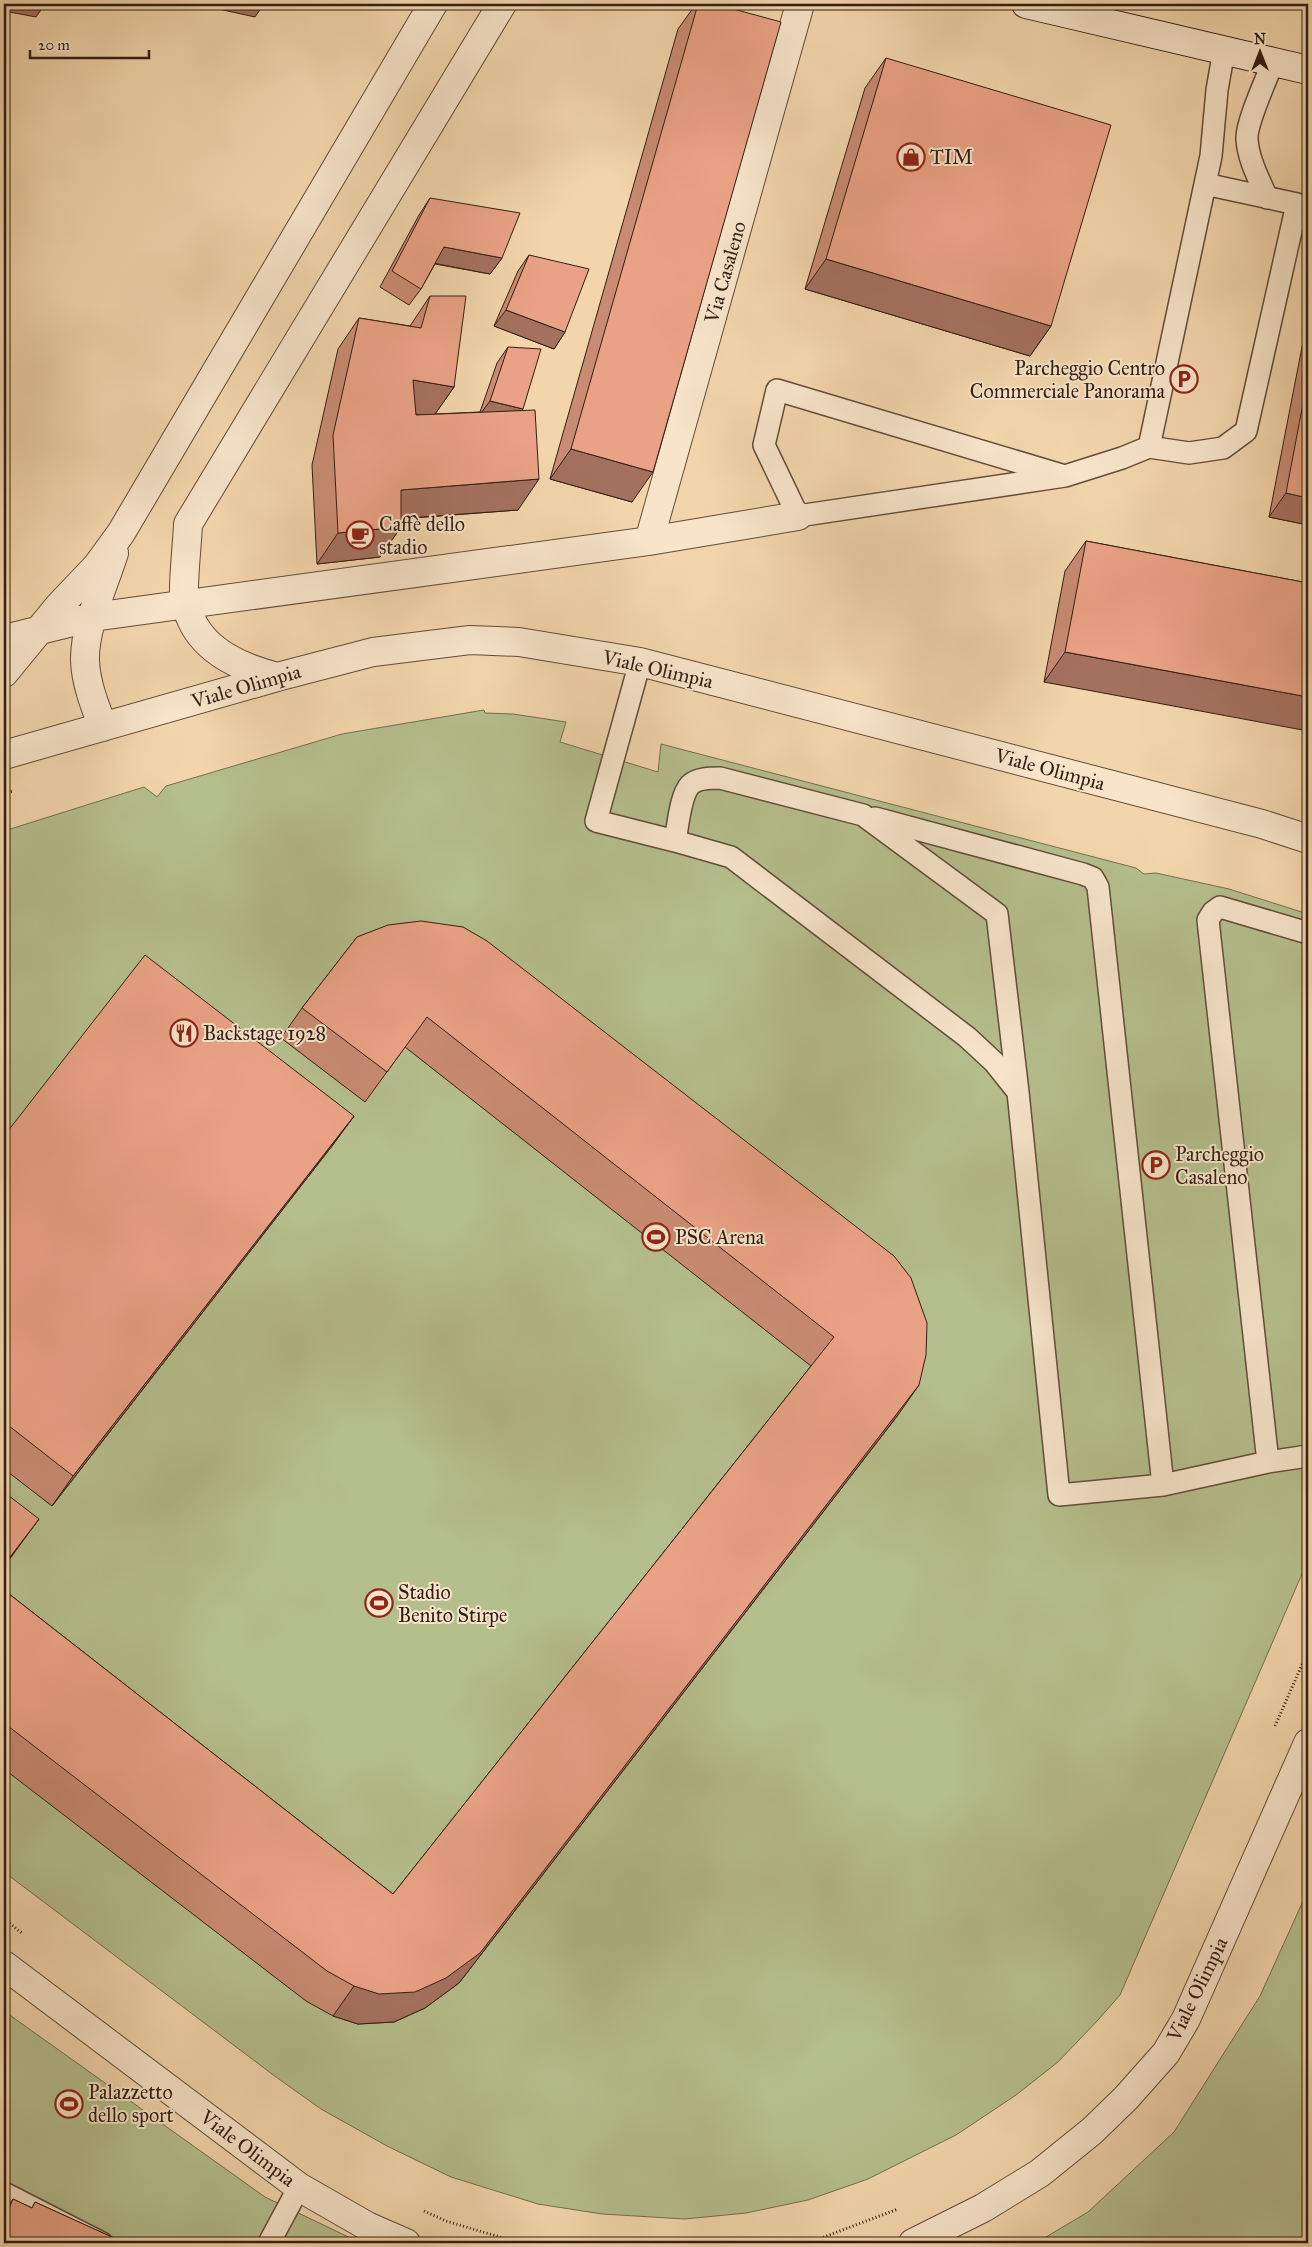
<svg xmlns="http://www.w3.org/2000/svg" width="1312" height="2247" font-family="'IM FELL Great Primer',serif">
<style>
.green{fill:#b5be8d;stroke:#746e50}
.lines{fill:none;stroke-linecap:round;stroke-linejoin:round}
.lane-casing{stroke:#624c3a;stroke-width:24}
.street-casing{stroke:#624c3a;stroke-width:30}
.secondary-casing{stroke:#321e14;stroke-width:30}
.path{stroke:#321e14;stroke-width:3;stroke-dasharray:1 2.5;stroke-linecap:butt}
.lane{stroke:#f7e4c9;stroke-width:21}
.street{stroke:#f7e4c9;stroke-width:28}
.secondary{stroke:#f7e4c9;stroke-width:28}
.wall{fill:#c98b73;stroke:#321e14}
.shaded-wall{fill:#a4715e;stroke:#321e14}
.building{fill:#eaa286;stroke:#321e14}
.labels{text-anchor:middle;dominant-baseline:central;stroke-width:4;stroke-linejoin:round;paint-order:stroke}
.poi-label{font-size:20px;fill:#321e14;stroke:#f7e4c9;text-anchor:start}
.street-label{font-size:20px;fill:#321e14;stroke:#f7e4c9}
</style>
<rect width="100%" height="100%" fill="#f3d5ac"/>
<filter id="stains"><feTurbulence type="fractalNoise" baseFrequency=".004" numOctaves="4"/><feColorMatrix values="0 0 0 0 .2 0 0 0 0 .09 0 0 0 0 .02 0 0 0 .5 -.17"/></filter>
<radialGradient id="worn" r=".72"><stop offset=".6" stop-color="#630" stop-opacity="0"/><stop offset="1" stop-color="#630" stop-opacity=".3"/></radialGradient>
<!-- green -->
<path class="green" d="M484,710L485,713L513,714L566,722L560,742L658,772L661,744L1136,868L1144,874L1156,873L1229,889L1308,914V1560L1120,1995L1098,2020L1058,2062L1016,2095L956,2135L868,2179L808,2200L746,2213L685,2219L602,2214L538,2204L451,2177L387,2146L321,2109L276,2077L4,1872V831L144,787L157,797L166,786L342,734Z
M1308,1890V2243H1036L1088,2212L1174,2132L1260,1996Z
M4,2011L265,2197L361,2243H4Z"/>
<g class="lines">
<!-- lane casing -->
<g class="lane-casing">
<path id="lane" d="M1205,184L1297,204L1246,431L1223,448L1189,453L1149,447L1211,156L1217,90L1224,50
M1267,198C1259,179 1248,159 1247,139C1246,123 1267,78 1273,62
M1065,476L777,390L764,445L798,516L1065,476L1122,458L1149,447
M640,662L596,821L675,841
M875,818L1083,874L1093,878L1098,887L1163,1485
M1018,1092L994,1062L967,1037L731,857L675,841C678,827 680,796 690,785C697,778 711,778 720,778L863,815L997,914L1018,1092L1059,1495L1163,1485L1268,1462L1308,1456
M1268,1462L1208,920L1213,912L1220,907L1308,933
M4,2193L102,2243
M269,2243L299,2187"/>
</g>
<!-- street casing -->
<g class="street-casing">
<path id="street" d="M649,541L800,4
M4,639L93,617L649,541L798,516
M4,673L59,606L97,566L121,533L433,4
M277,677C243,668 206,653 191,619C189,613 184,607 184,601C183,576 187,549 188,524L502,4
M103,727C95,706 86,684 85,661C84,627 104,585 114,553
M4,755L277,677L373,652L470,640L519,642L640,662L1262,824L1308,839
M4,1965L299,2187L367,2226L406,2243
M913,2243L983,2208L1040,2173L1092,2131L1126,2098L1166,2053L1186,2019L1308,1743"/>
</g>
<!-- secondary casing -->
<g class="secondary-casing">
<path id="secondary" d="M1026,4L1308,70"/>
</g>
<!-- path -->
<path class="path" d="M4,793L13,791
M1275,1726L1308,1651
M4,1919L23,1934
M424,2211L446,2221L520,2243
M803,2243L816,2240L898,2209"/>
<!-- lane -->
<use href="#lane" class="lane"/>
<!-- street -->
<use href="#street" class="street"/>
<!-- secondary -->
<use href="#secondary" class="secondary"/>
</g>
<!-- wall -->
<path class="wall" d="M696,4H715L632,502L550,479L678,29Z
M886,58L1051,326L1030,356L805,289L865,88Z
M430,198L502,258L490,274L435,264L421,289L409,305L380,287L419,215Z
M529,255L565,332L554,349L494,326L518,271Z
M430,296L454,387L435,414L480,412L497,363L508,347L522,410L518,510L401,519V527L380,557L317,564L312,465L338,349L359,318L410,326Z
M1308,316V525L1269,517Z
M1086,541L1308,583L1044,682L1065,571Z
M357,937L894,1256L898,1415L459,1983L425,2008L394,2022L358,2024L333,2016L306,2001L4,1769V1590L393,1894L811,1366L405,1047L365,1102L281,1038L302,1008Z
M354,1116L332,1146L52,1506L4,1469V1136Z
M13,2199L32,2208L35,2202L125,2243H4V2211Z"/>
<!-- shaded-wall -->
<path class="shaded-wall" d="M4,4H45L36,17L4,11Z
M196,4H264L255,17Z
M444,247L502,258L490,274L433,263Z
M826,259L1051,326L1030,356L805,289Z
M506,310L565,332L554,349L494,326Z
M413,380L454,387L433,417L392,410Z
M490,401L523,409L511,426L478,417Z
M571,449L653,472L632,502L550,479Z
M539,479L518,510L380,520L401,490Z
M1286,493L1308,498V525L1269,517Z
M401,527L380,557L317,564L338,533Z
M1065,652L1308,697V731L1044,682Z
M354,1116L332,1146L52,1506L73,1476Z
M919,1385L898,1415L459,1983L425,2008L394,2022L358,2024L333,2016L354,1986Z
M39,1519L17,1549L4,1567V1565Z"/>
<!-- building -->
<path class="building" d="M698,4H715L781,22L653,472L571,449Z
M886,58L1111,125L1051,326L826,259Z
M430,198L520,213L502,258L444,247L421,289L392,271Z
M529,255L589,269L565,332L506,310Z
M430,296H466L454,387L413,380L416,415L535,410L539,479L401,490V527L338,533L333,435L359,318L421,328Z
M508,347L541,349L523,409L490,401Z
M1308,377V498L1286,493Z
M1086,541L1308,583V697L1065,652Z
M421,921L463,927L487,941L894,1256L911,1278L927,1323L926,1355L919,1385L480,1953L446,1978L415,1992L379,1994L354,1986L327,1971L4,1723V1590L393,1894L834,1337L427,1017L387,1072L302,1008L357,937L388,925Z
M145,955L354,1116L73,1476L4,1422V1136Z
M4,1492L39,1519L4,1565Z
M13,2199L32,2208L35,2202L125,2243H4V2211L7,2213Z"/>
<!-- icons -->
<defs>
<g id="shop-ring" transform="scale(1.4375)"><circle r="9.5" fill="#f7e4c9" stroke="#8f2418" stroke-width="1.5"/><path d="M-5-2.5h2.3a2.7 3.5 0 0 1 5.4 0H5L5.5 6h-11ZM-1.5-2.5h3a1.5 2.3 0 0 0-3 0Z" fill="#8f2418"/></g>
<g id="parking-ring" transform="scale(1.4375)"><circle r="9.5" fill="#f7e4c9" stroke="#8f2418" stroke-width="1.5"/><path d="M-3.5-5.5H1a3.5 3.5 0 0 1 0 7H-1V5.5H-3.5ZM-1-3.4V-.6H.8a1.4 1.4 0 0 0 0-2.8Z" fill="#8f2418"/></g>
<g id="cafe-ring" transform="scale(1.4375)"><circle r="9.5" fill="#f7e4c9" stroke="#8f2418" stroke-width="1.5"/><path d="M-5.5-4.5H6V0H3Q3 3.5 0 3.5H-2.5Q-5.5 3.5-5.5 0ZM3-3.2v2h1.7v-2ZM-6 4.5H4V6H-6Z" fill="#8f2418"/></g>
<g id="restaurant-ring" transform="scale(1.4375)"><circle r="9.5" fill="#f7e4c9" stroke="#8f2418" stroke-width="1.5"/><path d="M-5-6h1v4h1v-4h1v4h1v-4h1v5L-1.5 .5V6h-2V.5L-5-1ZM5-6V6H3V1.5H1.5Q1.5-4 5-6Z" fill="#8f2418"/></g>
<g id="stadium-ring" transform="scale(1.4375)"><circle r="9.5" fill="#f7e4c9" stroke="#8f2418" stroke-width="1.5"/><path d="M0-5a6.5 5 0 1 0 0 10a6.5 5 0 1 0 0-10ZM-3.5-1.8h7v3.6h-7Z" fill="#8f2418"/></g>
</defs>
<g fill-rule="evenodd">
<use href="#shop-ring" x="911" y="157"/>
<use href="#parking-ring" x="1184" y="379"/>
<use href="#cafe-ring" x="360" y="535"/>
<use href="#restaurant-ring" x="184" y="1033"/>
<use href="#parking-ring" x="1156" y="1165"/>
<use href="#stadium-ring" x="656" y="1237"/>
<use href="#stadium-ring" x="379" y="1603"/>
<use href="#stadium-ring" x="69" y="2104"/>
</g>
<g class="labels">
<!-- poi labels -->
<g class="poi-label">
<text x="930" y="157">TIM</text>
<text x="1165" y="368" text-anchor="end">Parcheggio Centro<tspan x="1165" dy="23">Commerciale Panorama</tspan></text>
<text x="379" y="524">Caffè dello<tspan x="379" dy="23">stadio</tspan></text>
<text x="203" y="1033">Backstage 1928</text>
<text x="1175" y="1154">Parcheggio<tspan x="1175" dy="23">Casaleno</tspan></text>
<text x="675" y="1237">PSC Arena</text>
<text x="398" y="1592">Stadio<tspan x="398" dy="23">Benito Stirpe</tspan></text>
<text x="88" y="2092">Palazzetto<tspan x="88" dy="23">dello sport</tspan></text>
</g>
<!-- street labels -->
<g class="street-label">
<text transform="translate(725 272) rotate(-74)">Via Casaleno</text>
<text transform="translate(658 669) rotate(13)">Viale Olimpia</text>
<text transform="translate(246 686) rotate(-16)">Viale Olimpia</text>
<text transform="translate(1050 769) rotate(15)">Viale Olimpia</text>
<text transform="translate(1197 1989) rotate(-64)">Viale Olimpia</text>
<text transform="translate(248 2148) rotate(37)">Viale Olimpia</text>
</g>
</g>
<!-- margin -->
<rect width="1312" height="2247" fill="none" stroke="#f3d5ac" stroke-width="20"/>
<rect x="5" y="5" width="1302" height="2237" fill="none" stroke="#321e14" stroke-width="2.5"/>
<rect x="10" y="10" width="1292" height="2227" fill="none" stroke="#321e14"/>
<!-- north arrow -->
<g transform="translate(1260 52)" stroke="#f7e4c9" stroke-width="4" paint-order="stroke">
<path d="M0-4L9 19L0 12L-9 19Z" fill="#321e14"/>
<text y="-8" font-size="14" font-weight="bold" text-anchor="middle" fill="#321e14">N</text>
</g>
<!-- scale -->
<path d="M30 50v8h119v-8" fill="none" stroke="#321e14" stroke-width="2.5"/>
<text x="38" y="50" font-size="15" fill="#321e14" stroke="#f7e4c9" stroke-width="4" paint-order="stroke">20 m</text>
<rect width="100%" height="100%" filter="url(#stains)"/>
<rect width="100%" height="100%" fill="url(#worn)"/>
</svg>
